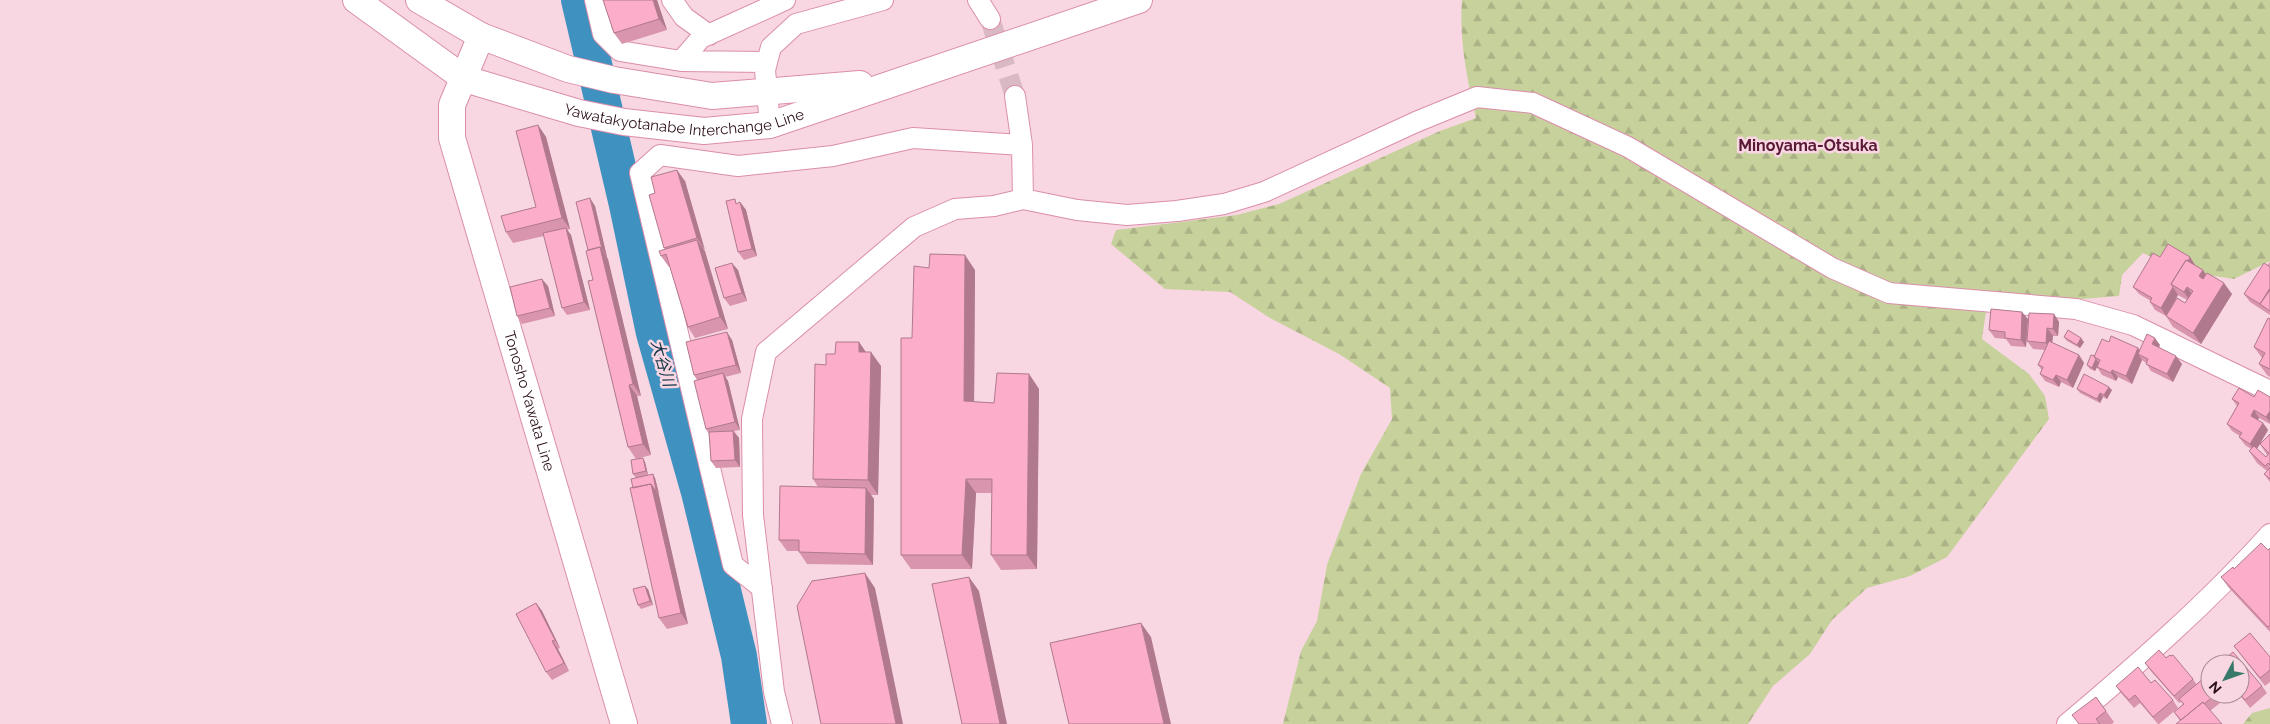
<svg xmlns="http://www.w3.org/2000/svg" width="2270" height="724" font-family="Raleway,'Noto Sans JP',sans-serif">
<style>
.forest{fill:url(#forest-firs)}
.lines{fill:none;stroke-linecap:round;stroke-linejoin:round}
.river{stroke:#3f91bf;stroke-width:36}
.minor-tunnel{stroke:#d9b9c4;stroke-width:20;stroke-dasharray:20 10;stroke-linecap:butt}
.minor-casing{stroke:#db8eaa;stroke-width:22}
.major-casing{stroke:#db8eaa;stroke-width:28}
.minor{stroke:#fff;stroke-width:20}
.major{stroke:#fff;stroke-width:26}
.wall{fill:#d995ad;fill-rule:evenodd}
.shaded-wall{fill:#b0798d}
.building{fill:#fcadc9;stroke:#b0798d}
.labels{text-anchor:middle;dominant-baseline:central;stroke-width:5;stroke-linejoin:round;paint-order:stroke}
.street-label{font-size:15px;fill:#2c101b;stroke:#f8d7e2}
.neighbourhood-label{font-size:16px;font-weight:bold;fill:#591936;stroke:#f8d7e2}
.water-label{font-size:16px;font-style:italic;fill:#0d3145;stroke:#f8d7e2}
</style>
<defs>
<pattern id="forest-firs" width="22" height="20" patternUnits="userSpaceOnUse" patternTransform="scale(1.25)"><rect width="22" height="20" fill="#c7d19c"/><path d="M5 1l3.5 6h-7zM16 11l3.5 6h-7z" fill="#abb286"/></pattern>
</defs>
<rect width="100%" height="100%" fill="#f8d7e2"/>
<!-- forest -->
<path class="forest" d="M1462,0H2270V261L2234,279L2180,271L2143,253L2122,275L2119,296L2034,303L1989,291L1982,339L2029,374L2045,396L2049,419L1947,557L1910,576L1867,588L1832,620L1810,654L1773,686L1748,724H1283L1301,651L1317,621L1327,565L1361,474L1392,419L1390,388L1339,354L1270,318L1230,292L1165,289L1111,244L1116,230L1237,215L1279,204L1440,131L1476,118C1467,79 1459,40 1462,0Z
M2270,708V724H2243L2252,713Z"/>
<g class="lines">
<!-- river -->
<path class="river" d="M579,0L627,205L654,333L699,492L739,656L749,724"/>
<!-- minor-tunnel -->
<path class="minor-tunnel" d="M990,19L1015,96"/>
<!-- minor casing -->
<g class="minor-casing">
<path id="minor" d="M595,0L603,34L620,51L681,61L767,62
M672,0L684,17L709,35
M978,0L990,19
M681,61L701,38L785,0
M1015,96L1022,145L1023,199
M770,125L765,70L771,47L796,24L883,0
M762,588L733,565L640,173L660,155L738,166L833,156L913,138L1022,145
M782,724L774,692L753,515L752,419L766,352L914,227L955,209L994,206L1023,199L1077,210L1127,215L1177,211L1224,204L1264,192L1416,122L1477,97L1533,103L1628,147L1832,268L1889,293L2076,309L2133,325L2270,391
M2067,724C2138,664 2208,603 2270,534"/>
</g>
<!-- major casing -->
<g class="major-casing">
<g id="major">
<path id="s1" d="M356,0L465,79L579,113L624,122L704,131L770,125L1139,0"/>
<path d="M419,0L481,36L568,69L614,80L712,96L860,84"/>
<path id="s2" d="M481,36L452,105V138L624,724"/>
</g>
</g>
<!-- minor -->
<use href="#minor" class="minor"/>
<!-- major -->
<use href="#major" class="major"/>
</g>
<!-- wall -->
<path class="wall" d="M657,0L667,30L622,44L614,33Z
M538,125L546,137L570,229L567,230L571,235L590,310L567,315L562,308L544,236L513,243L506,232L536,207Z
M685,181L704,250L728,329L695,338L688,327L670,267H669L661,256L665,249L664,248L655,193Z
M740,202L746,210L757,256L744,260L738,252V203Z
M595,206L607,257L641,396H637L651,455L636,459L628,447L593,280L588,250Z
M2160,257H2190L2195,265L2203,270L2206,275L2232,294L2201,344L2173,327L2166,316L2155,310L2150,302L2151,301L2139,294L2133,287ZM2178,295L2187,300L2185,303L2173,304Z
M2270,262V315L2250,302L2244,294Z
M929,268L975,270L974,402L994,403L1029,374L1039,389L1037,569L1001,570L991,555L992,493H976L972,569H911L901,555L912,338Z
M738,270L747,301L730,306L724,298Z
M548,286L555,316L522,324L517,316Z
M2054,314L2059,322L2058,336H2053L2052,343L2079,355L2084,363L2073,388L2061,382L2059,387L2045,381L2040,374L2042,370L2038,365L2045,350L2033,349L2027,341Z
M2028,319L2026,347L2011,346L2006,339L1995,338L1989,330Z
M2270,319V377L2267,375L2259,364L2262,358L2254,347Z
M2064,337L2084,342L2080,348L2067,341Z
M732,340L741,373L725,377L728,381L740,430L734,431L739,438L740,467L716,468L711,461L709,434L706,429L697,380L694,375Z
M859,342L866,352L881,366L878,495H871L874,499L873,565L807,564L799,552V551H787L779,540L818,487L813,479L826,365L835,354Z
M2109,342L2138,348L2140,350L2160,345L2159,347L2182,364L2173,382L2151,371L2146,363L2142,360L2132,384L2118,377L2116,381L2102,375L2097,367L2095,371L2090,369L2087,365Z
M2077,389L2112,390L2107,399L2103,397L2100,403L2080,393Z
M2254,397H2270V424L2259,418L2258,420L2263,423L2268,430L2257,449L2266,457L2267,455L2260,444L2270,434V482L2264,474L2267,471L2257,463L2249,451L2251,449L2245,445L2239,437L2240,436L2232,431L2227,424L2237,406L2232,399Z
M645,462L648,475L636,478L633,474Z
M655,478L659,494H658L688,624L667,629L659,618L633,488Z
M2270,548V632L2229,588L2221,577L2234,569L2268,550Z
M648,589L653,605L641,609L638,605Z
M536,603L542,611L560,648L558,649L569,671L552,680L546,672Z
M2234,646L2270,657V682L2265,686Z
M2166,658L2193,679L2197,685L2210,694L2230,695L2210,711L2180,721L2174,712L2183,704L2181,702L2179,703L2150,670L2145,663Z
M2151,683L2173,700L2178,708L2159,724H2158L2140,703L2134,708L2121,693L2116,686Z
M2262,686L2267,693L2250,708L2239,694Z
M2096,697L2114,722L2112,724H2078Z"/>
<!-- shaded-wall -->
<path class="shaded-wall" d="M653,0H657L667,30L659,19Z
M538,125L546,137L570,229L562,218Z
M677,170L685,181L705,250L697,238Z
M590,198L595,206L607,257L602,249Z
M740,202L746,210L757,256L752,249Z
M566,228L571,235L590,310L584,302Z
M697,240L705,251L728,329L720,317Z
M600,247L608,259L641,396L633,384Z
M965,255L975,270L974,415L964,401Z
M2190,257L2195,265L2181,290L2174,286Z
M732,263L738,270L747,301L742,293Z
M2203,270L2210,281L2207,288L2199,276Z
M542,279L548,286L555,316L550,308Z
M2224,283L2232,294L2201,344L2193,333Z
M2173,287L2178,295L2166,316L2161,308Z
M2187,287L2195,299L2192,304L2184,292Z
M2270,288V304H2260L2265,312L2260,304Z
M2022,312L2028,319L2026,347L2021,340Z
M2054,314L2059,322L2058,336L2053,329Z
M2047,328L2053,336L2051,350L2046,343Z
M727,332L732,340L741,373L736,365Z
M2081,338L2084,342L2080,348L2077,345Z
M2155,338L2160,345L2157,351L2152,344Z
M859,342L869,357L859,352Z
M2138,348L2144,356L2138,354L2142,360L2132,384L2126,376Z
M871,352L881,366L878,495L868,480Z
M2079,355L2084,363L2073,388L2067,380Z
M2176,356L2182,364L2173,382L2167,374Z
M2096,359L2099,363L2095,371L2092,368Z
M2112,370L2118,377L2116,381L2111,373Z
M723,373L728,381L740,430L735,422Z
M1029,374L1039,389L1037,569L1027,555Z
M2056,375L2061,382L2059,387L2053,380Z
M629,385L637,396L651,455L643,444Z
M2109,387L2112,390L2107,399L2104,395Z
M2100,393L2103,397L2100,403L2097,399Z
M2254,410L2259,418L2256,423L2251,416Z
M2270,411V422L2266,417Z
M2263,423L2268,430L2255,452L2250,444Z
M733,431L739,438L740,467L735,460Z
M643,458L645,462L648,475L646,471Z
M653,474L655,478L659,494L656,490Z
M966,479L976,493L972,569L962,555Z
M651,484L659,495L688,624L681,613Z
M866,488L874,499L873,565L865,554Z
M865,573L875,588L903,724H896Z
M969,577L979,591L1007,724H1000Z
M645,586L648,589L653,605L650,601Z
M536,603L542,611L560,648L555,640Z
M1141,623L1151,637L1171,724H1164Z
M552,641L558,649L569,671L564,663Z"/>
<!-- building -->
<path class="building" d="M603,0H653L659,19L614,33Z
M538,125L562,218L506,232L501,216L536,207L516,131Z
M677,170L697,238L664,248L649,195L655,193L651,177Z
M590,198L602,249L600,247L588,250L576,202Z
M735,199L736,204L740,202L752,249L738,252L726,201Z
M566,228L584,302L562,308L543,233Z
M697,240L720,317L688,327L666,254L661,256L659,251Z
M2168,244L2190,257L2188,261L2186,260L2171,284L2173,287L2161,308L2150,302L2152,298L2133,287L2153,253L2160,257Z
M600,247L633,384L629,385L643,444L628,447L588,281L593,280L586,251Z
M930,254L965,255L964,401L994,403L997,373L1029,374L1027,555H991L992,479H966L962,555H901V338H912L914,266L929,268Z
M2186,260L2203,270L2199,276L2203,279L2207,273L2224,283L2193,333L2166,316L2177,298L2185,303L2193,291L2187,287L2184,292L2171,284Z
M732,263L742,293L724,298L715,268Z
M2264,263L2270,267V288L2260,304L2244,294Z
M542,279L550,308L517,316L510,287Z
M2270,290V311L2260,304Z
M1991,309L2022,312L2021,340L2005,338V332L1989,330Z
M2029,313L2054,314L2053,329L2047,328L2046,343L2027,341Z
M2268,318L2270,319V369L2259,364L2265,353L2254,347Z
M2068,330L2081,338L2077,345L2064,337Z
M727,332L736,365L694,375L686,342Z
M2147,334L2155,338L2152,344L2176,356L2167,374L2146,364L2148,359L2138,354Z
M2111,336L2138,348L2126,376L2112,370L2111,373L2097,367L2100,360L2094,357L2102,339L2109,342Z
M2049,341L2079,355L2067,380L2056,375L2053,380L2040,374L2043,367L2038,365Z
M836,342H859V352H871L868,480L813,479L815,364L826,365V354H835Z
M2091,355L2095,356L2094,357L2096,359L2092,368L2087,365Z
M723,373L735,422L706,429L694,381Z
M2084,374L2109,387L2104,395L2100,393L2097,399L2077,389Z
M2239,388L2254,397L2258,390L2270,397V411L2266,417L2254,410L2251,416L2263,423L2250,444L2239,437L2242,433L2227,424L2239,403L2232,399Z
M733,431L735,460L711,461L709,432Z
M2270,434V465L2268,463L2265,466L2249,451L2254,446L2266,457L2269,453L2260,444Z
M643,458L646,471L633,474L631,460Z
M2270,468V479L2264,474Z
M653,474L656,490H655L651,484L633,488L631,479Z
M651,484L681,613L659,618L630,488Z
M780,486L866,488L865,554L799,552V540H779Z
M2261,543L2268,550L2270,548V625L2268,627L2221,577L2233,567L2234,569Z
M865,573L896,724H821L797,606L812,581Z
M969,577L1000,724H962L932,584Z
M645,586L650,601L638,605L633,589Z
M536,603L555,640L552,641L564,663L546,672L516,614Z
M1141,623L1164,724H1069L1050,643Z
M2250,633L2270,657V670L2260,678L2234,646Z
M2159,650L2166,658L2170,655L2171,656L2173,655L2193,679L2174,696L2145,663Z
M2233,652L2262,686L2245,700L2240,694V664H2219Z
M2138,667L2151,683L2155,680L2173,700L2153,717L2135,695L2129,700L2116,686Z
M2210,673V694H2216L2204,704L2203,702L2181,720L2174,712L2184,704L2179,699Z
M2096,697L2106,711L2096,719L2100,724H2079L2072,715Z
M2203,702L2222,724H2176Z"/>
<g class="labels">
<!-- street labels -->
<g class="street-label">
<text stroke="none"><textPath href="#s1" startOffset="360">Yawatakyotanabe Interchange Line</textPath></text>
<text stroke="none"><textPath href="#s2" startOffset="382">Tonosho Yawata Line</textPath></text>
</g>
<!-- neighbourhood labels -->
<g class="neighbourhood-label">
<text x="1808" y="145">Minoyama-Otsuka</text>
</g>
<!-- water labels -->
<g class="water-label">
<text transform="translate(663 363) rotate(74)">大谷川</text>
</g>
</g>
<!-- north arrow -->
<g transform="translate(2225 679) rotate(229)"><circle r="24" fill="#f8d7e2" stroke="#a68792"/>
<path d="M0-4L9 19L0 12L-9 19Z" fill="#37796a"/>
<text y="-8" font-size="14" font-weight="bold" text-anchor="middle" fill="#2c101b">N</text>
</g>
</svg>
